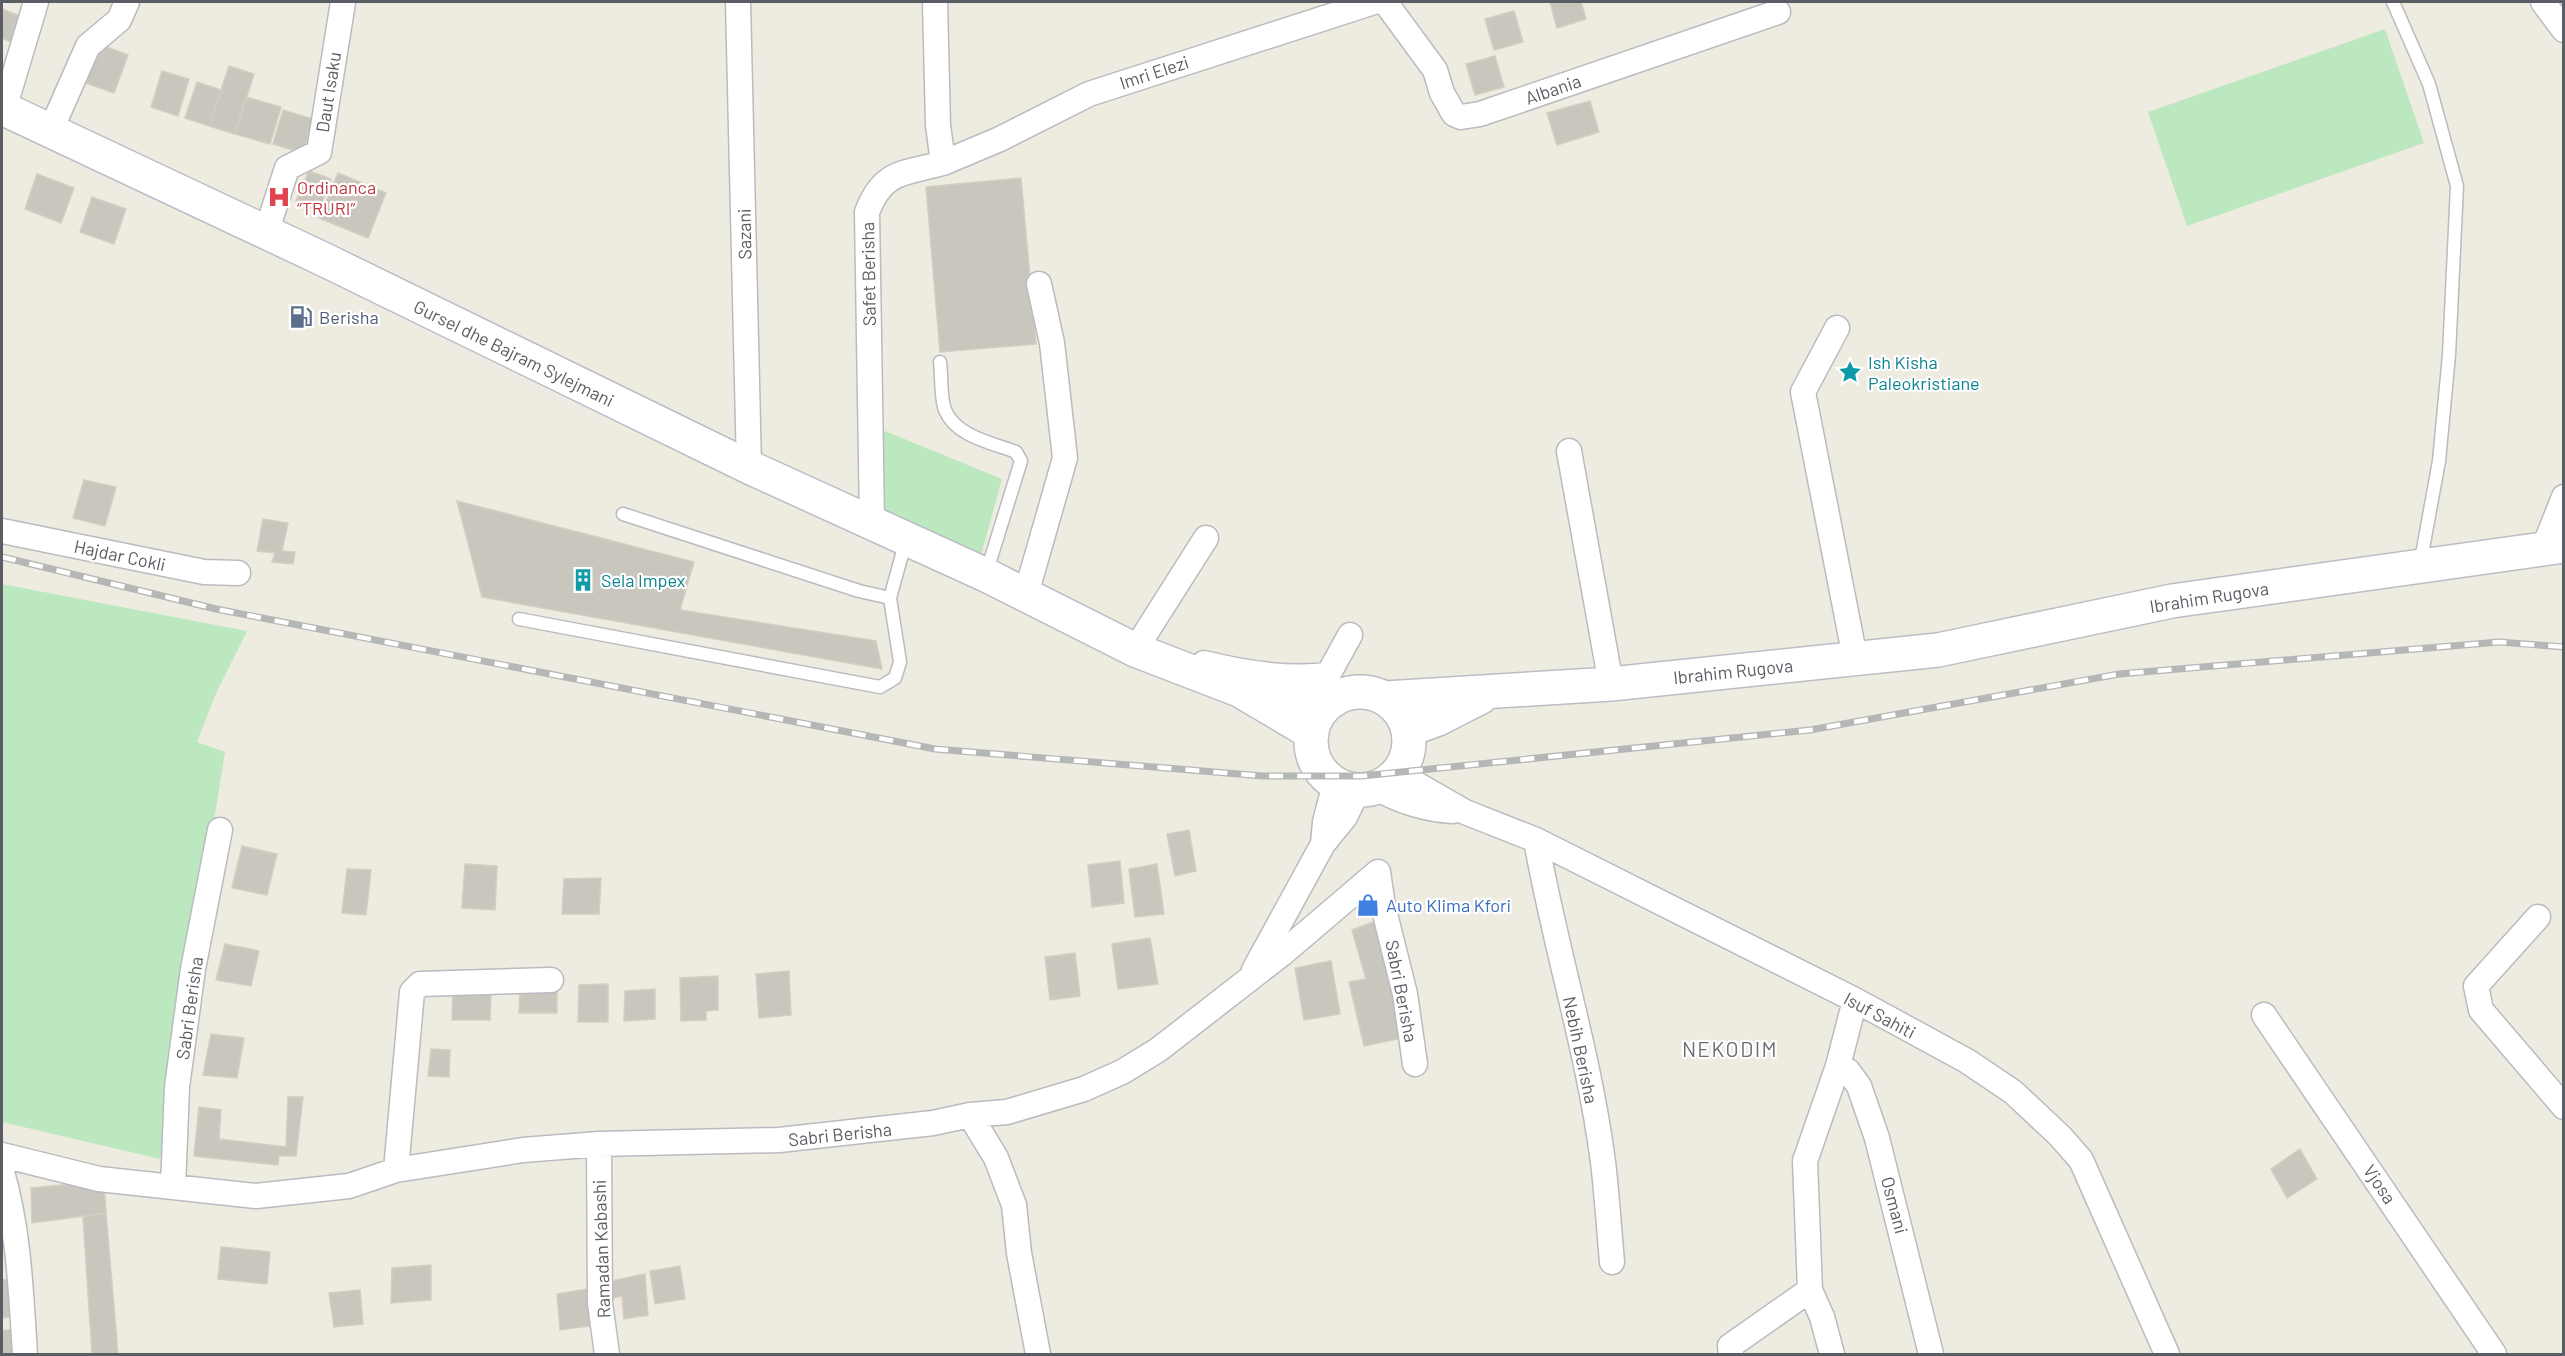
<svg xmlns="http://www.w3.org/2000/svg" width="2565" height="1356" font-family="Barlow,sans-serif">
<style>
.green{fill:#bce8bf}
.building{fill:#c9c6be;stroke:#d3cebf;stroke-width:1.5}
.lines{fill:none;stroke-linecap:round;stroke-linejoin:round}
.lane-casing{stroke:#b9bbc1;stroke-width:15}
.street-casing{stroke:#b9bbc1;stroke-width:27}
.secondary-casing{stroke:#babdc4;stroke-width:36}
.lane{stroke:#fff;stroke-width:12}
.street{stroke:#fff;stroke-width:24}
.secondary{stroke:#fff;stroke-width:33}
.rail-casing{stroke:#b5b6b6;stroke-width:7}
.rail{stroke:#fff;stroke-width:4.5;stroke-dasharray:14;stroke-linecap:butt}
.labels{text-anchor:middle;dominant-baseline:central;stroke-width:4.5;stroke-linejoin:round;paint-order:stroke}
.street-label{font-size:18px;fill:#5a5d63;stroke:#fff}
.health-label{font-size:18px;fill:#be3a42;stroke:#fff;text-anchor:start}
.service-label{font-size:18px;fill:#4e5e75;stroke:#fff;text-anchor:start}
.culture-label{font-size:18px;fill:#0d838f;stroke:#fff;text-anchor:start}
.shop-label{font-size:18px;fill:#366cbe;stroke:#fff;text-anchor:start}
.quarter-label{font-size:21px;letter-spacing:1.5px;fill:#6b6f75;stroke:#fff}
</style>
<rect width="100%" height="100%" fill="#eeece1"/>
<!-- green -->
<path class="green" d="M2385,29L2424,143L2187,226L2148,112Z
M880,429L1002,479L980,559L885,523Z
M2,584L247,631L217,691L197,742L225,752L160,1159L2,1122Z"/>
<!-- building -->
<path class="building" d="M1550,2H1581L1586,19L1557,28Z
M2,9L20,16L11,42L2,38Z
M1514,11L1523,42L1494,50L1485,19Z
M101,45L128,55L114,93L86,83Z
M1495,56L1504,87L1475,95L1466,64Z
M229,66L254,74L235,134L209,126Z
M162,71L189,79L178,116L151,107Z
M197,82L221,90L209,126L185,118Z
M246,97L281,107L270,144L235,134Z
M1590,101L1599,132L1557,145L1547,113Z
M283,110L313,119L303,153L273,144Z
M309,171L331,179L319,210L296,201Z
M338,173L386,193L368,238L319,218Z
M37,174L74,188L61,223L25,209Z
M1021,178L1036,344L940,352L926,187Z
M92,197L126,209L114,244L80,232Z
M84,480L116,487L105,526L73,518Z
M457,501L694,562L680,610L876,641L882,669L482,597Z
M263,519L288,523L282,551L295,552L293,564L272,562L275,553L257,551Z
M1189,830L1196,871L1175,876L1167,834Z
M242,846L277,854L267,895L232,888Z
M1120,861L1124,903L1092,907L1088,865Z
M465,864L497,866L495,910L462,908Z
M1157,864L1164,914L1135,917L1129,869Z
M347,869L371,870L366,915L342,913Z
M601,878L599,914H562L564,879Z
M1376,921L1407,1037L1364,1046L1349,982L1366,979L1352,930Z
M1150,938L1158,984L1118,989L1112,944Z
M225,944L259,951L251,986L216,980Z
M1075,953L1080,996L1050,1000L1045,957Z
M1331,961L1340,1014L1304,1020L1295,968Z
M789,971L791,1015L759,1018L756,974Z
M718,976V1010L706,1011V1020L681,1021L680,978Z
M608,984V1022H578L579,985Z
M557,985V1013H519L520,988Z
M655,989V1019L624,1021L625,991Z
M453,991H491L490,1020H452Z
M211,1034L244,1038L237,1078L203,1075Z
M431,1049L450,1050L449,1077L428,1076Z
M288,1097H303L296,1156H279L278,1165L194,1156L199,1107L221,1110L219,1139L286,1147Z
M2300,1149L2317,1179L2287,1198L2271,1169Z
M104,1181L106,1213L32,1223L31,1188Z
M106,1213L118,1354H92L83,1217Z
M221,1247L270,1252L267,1284L218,1279Z
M431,1265V1300L391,1303L392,1268Z
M680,1266L685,1299L655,1304L650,1271Z
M645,1274L648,1315L624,1319L622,1296L608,1299L606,1282Z
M12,1279L14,1316L2,1318V1280Z
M592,1288L596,1325L560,1330L557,1294Z
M360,1290L363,1324L334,1327L329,1293Z
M13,1329L15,1354H2V1331Z"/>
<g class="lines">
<!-- lane casing -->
<g class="lane-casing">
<path id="lane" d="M2393,2L2429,84L2457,186L2449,355L2439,461L2420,565
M940,362C942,376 940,397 945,410C956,437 993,443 1016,452L1021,461L986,574
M623,514L859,591L890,598
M519,619L880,687L895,678L900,662L890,598L906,540"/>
</g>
<!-- street casing -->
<g class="street-casing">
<path id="street" d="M738,2L749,467
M1385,2L1435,70L1442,93L1454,114L1461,117L1480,114L1778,12
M2543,2L2564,30
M4,109L36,2
M50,132L88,46L119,20L127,2
M943,163L1000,139L1089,94L1374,2
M266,233L287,168L319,152L343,2
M1837,328L1803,392L1855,658
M1569,451L1611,684
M872,523L867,212C883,170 903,174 943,163L938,125L935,2
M2,531L204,572L238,573
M2544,547L2564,497
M1026,594L1065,458L1052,343L1039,284
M1135,650L1206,538
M1204,663C1244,673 1286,680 1328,675L1350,635
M1397,773L1465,812L1536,840L1855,1000L1967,1061L2013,1092L2060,1136L2081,1160L2167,1354
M1375,787C1398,801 1427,810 1453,811
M1536,840C1555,948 1589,1053 1603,1162C1607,1195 1609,1229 1612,1262
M1323,844L1325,822L1335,783
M1378,872L1383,906L1405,994L1415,1064
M2538,917L2476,986L2481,1010L2564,1107
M1254,970L1323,844L1345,817L1358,790
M2264,1015L2494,1354
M1838,1066L1848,1071L1859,1086L1877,1138L1931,1354
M970,1115L996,1158L1014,1205L1019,1253L1038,1354
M599,1144L600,1303L607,1354
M2,1155L99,1179L256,1196L349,1186L396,1170L523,1150L599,1144L779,1140L933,1123L970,1115L1007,1112L1084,1089L1122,1072L1158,1050L1283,953L1378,872
M396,1170L412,992L420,984L551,980
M2,1172C19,1231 21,1293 25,1354
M173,1187L177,1087L193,969L220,830
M1731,1354L1730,1346L1810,1290
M1832,1354L1822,1317L1810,1290L1805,1161L1838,1066L1855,1000"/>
</g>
<!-- secondary casing -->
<g class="secondary-casing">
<path id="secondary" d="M2,108L325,260L749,467L986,575L1135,650L1239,690L1312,733
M1243,690H1273L1334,700
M1311 741a49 49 0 1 1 98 0a49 49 0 1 1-98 0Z
M1385,698L1611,684L1938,650L2172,601L2564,546
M1408,730L1438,719L1481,697"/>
</g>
<!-- lane -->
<use href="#lane" class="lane"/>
<!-- street -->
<use href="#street" class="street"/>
<!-- secondary -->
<use href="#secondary" class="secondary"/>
<!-- rail casing -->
<g class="rail-casing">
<path id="rail" d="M2,557L216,609L935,749L1263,776H1362L1810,730L2119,674L2499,642L2564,647"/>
</g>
<!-- rail -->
<use href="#rail" class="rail"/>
</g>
<!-- icons -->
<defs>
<g id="hospital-bare" transform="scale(1.8)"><path d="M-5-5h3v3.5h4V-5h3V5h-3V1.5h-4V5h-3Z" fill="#e0444e" stroke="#fff" stroke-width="2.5" paint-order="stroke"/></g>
<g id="fuel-bare" transform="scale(1.8)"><path d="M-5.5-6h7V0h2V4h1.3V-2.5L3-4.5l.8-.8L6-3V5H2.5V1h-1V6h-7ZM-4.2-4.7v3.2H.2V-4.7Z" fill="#5c6f8a" stroke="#fff" stroke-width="2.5" paint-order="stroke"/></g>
<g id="sight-bare" transform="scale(1.8)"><path d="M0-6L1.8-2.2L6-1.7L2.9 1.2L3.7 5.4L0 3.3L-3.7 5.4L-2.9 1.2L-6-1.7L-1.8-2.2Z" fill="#0f9aa8" stroke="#fff" stroke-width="2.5" paint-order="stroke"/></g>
<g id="building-bare" transform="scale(1.8)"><path d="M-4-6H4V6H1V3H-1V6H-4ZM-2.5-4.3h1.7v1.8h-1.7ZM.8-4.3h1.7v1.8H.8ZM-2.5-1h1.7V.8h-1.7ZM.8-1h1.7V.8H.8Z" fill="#0f9aa8" stroke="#fff" stroke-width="2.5" paint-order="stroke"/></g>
<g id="shop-bare" transform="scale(1.8)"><path d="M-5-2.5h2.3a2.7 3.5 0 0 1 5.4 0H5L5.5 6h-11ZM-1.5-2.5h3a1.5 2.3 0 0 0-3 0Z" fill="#3f7fe0" stroke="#fff" stroke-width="2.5" paint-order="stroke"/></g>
</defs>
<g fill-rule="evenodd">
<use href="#hospital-bare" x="279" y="197"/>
<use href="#fuel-bare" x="301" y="317"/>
<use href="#sight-bare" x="1850" y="372"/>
<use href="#building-bare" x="583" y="580"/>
<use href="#shop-bare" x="1368" y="905"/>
</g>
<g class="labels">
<!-- street labels -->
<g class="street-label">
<text transform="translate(1154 72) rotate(-18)">Imri Elezi</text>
<text transform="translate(1553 89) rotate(-19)">Albania</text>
<text transform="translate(328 92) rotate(-81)">Daut Isaku</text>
<text transform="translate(744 234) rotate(-91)">Sazani</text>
<text transform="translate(868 274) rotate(-91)">Safet Berisha</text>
<text transform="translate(514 353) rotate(26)">Gursel dhe Bajram Sylejmani</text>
<text transform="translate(120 555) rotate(12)">Hajdar Cokli</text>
<text transform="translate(2209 597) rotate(-9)">Ibrahim Rugova</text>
<text transform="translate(1733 671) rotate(-6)">Ibrahim Rugova</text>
<text transform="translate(1402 991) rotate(79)">Sabri Berisha</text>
<text transform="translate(189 1008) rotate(-82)">Sabri Berisha</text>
<text transform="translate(1880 1015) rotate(28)">Isuf Sahiti</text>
<text transform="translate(1581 1050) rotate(78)">Nebih Berisha</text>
<text transform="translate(840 1134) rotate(-6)">Sabri Berisha</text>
<text transform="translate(2380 1184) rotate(56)">Vjosa</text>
<text transform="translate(1895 1205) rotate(75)">Osmani</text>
<text transform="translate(601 1249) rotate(-92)">Ramadan Kabashi</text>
</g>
<!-- health labels -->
<g class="health-label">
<text x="297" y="187">Ordinanca<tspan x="297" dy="21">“TRURI”</tspan></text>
</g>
<!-- service labels -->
<g class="service-label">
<text x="319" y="317">Berisha</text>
</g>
<!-- culture labels -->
<g class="culture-label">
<text x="1868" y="362">Ish Kisha<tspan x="1868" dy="21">Paleokristiane</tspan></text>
<text x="601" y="580">Sela Impex</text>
</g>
<!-- shop labels -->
<g class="shop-label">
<text x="1386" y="905">Auto Klima Kfori</text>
</g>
<!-- quarter labels -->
<g class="quarter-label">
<text x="1730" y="1048">NEKODIM</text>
</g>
</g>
<!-- border -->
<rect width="2565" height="1356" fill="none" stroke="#5a5d63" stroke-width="6"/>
</svg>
